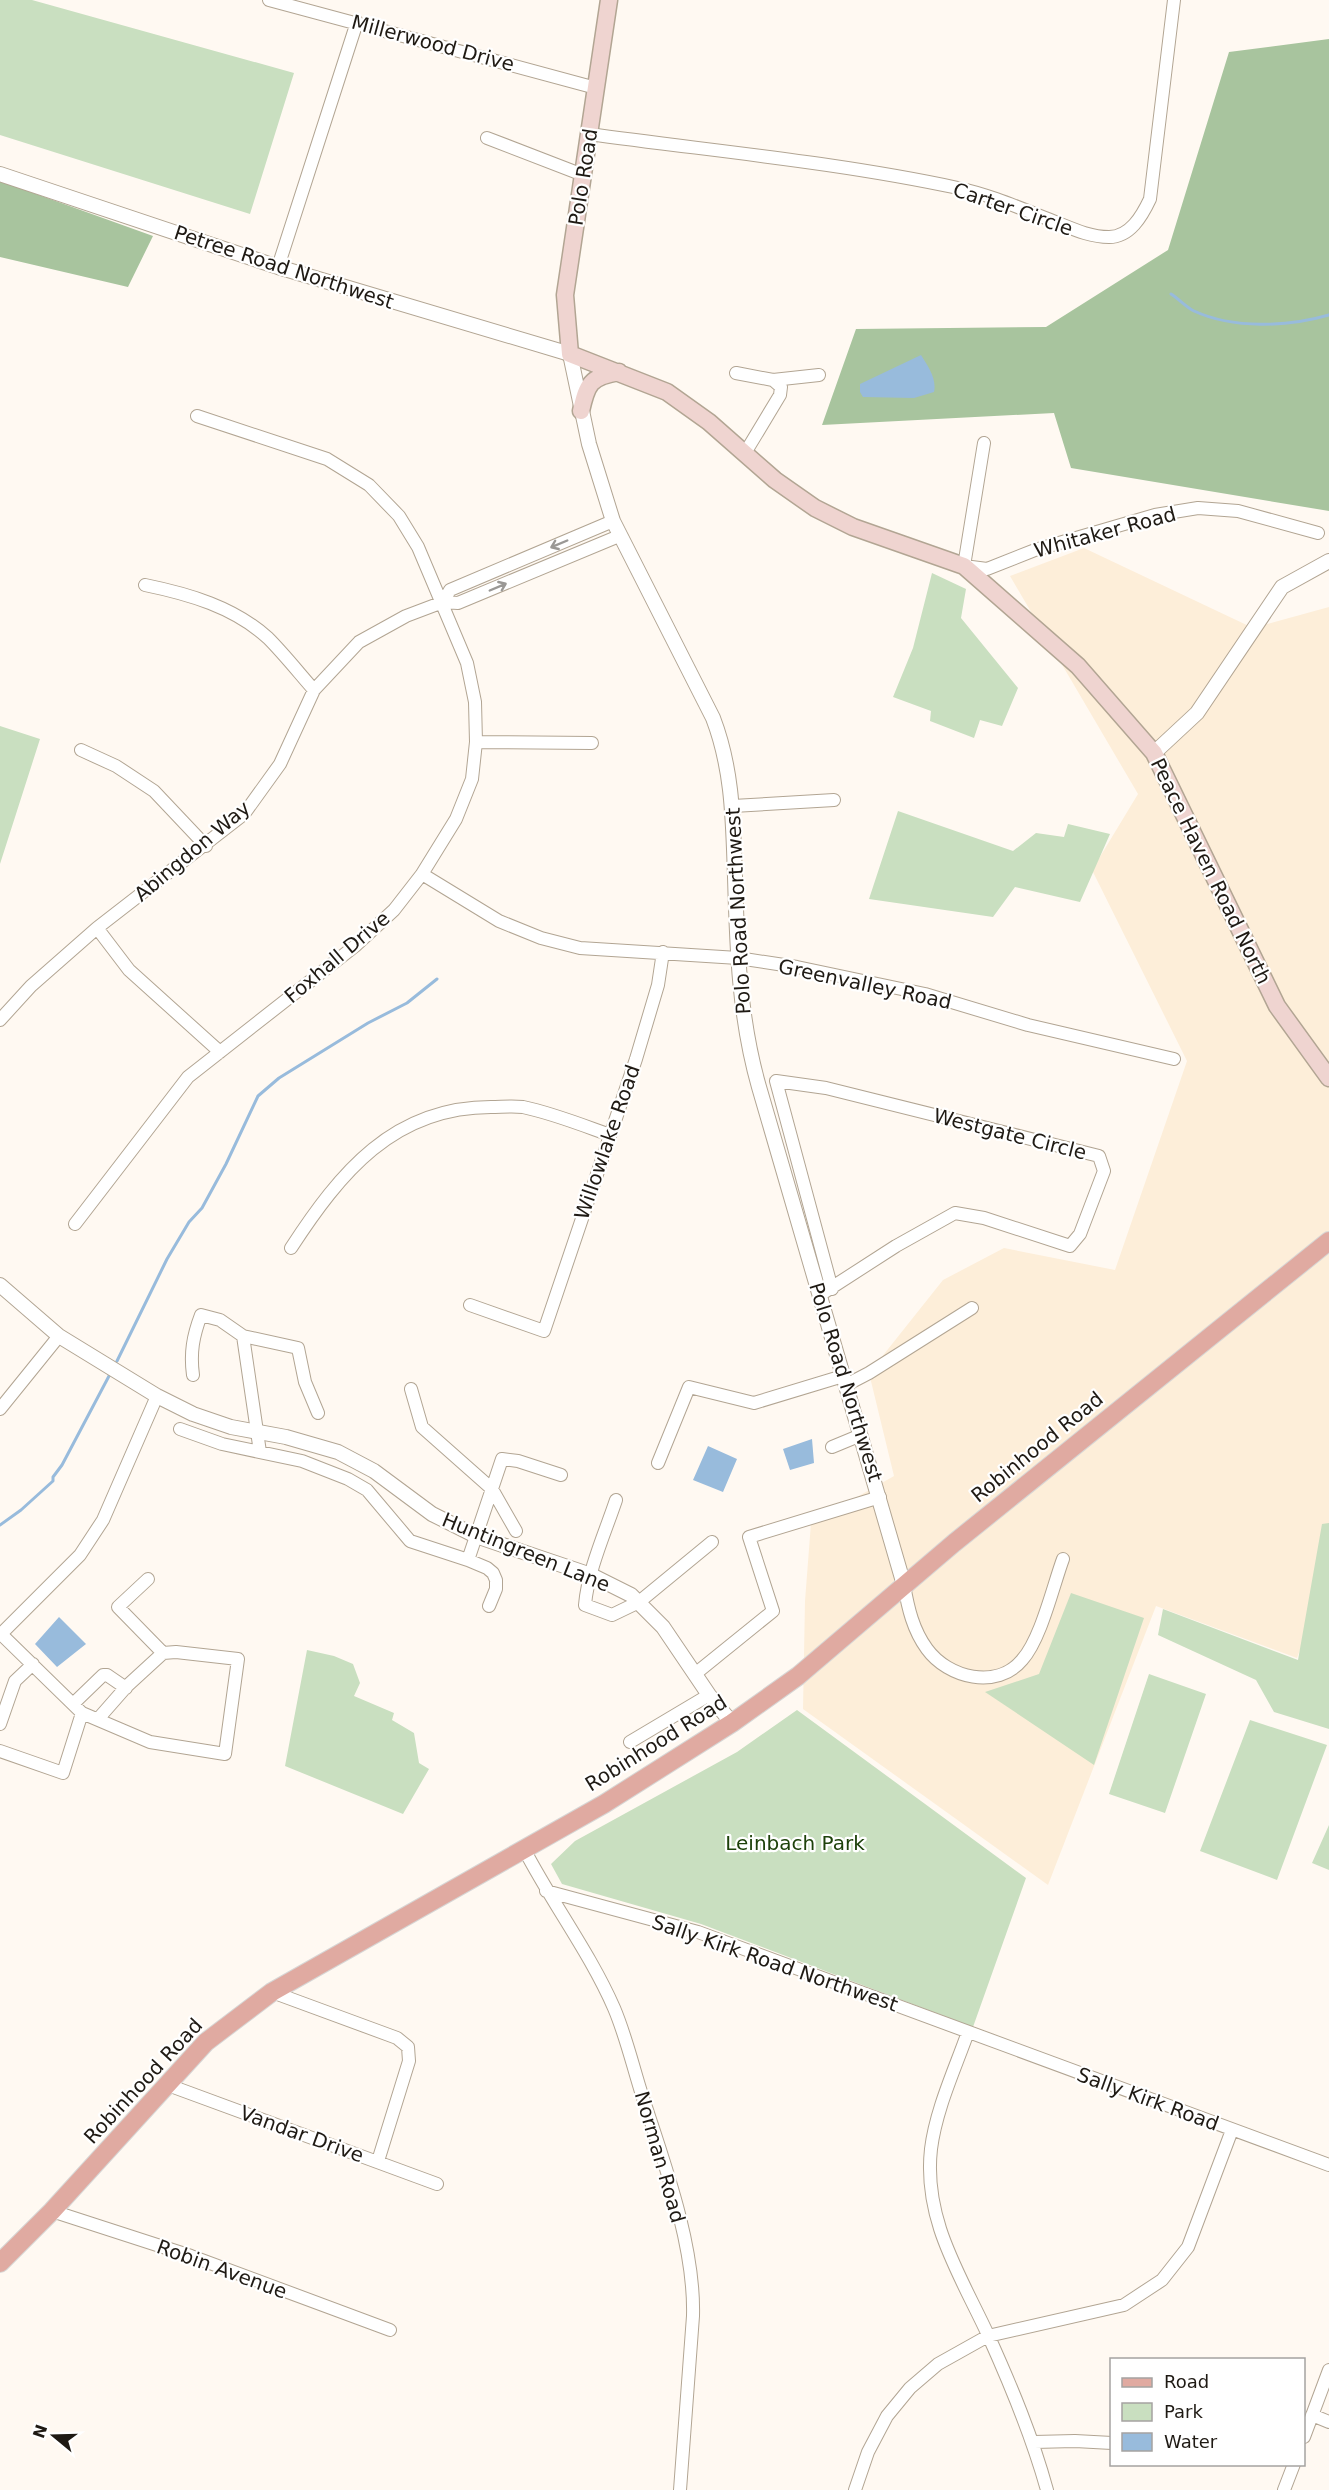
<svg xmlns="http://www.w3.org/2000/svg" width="1329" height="2490" font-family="'DejaVu Sans',sans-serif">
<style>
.built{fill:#fdeed9}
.green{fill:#c9dfc0}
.forest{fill:#a8c49e}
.water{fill:#98bbdc}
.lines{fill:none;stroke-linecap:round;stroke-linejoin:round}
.stream{stroke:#98bbdc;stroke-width:3}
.minor-casing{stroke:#b2a593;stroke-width:14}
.tertiary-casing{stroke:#b2a593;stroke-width:16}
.secondary-casing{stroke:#b2a593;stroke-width:19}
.primary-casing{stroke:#d7d6d5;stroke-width:20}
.minor{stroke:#fff;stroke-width:12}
.tertiary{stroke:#fff;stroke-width:14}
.secondary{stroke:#efd4d0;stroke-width:16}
.primary{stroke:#e0aaa1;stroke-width:18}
.oneway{stroke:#9a9895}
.labels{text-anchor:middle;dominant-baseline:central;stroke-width:4.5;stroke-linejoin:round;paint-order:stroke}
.street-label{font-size:20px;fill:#1f1a14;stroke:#fff}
.park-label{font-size:20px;fill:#1d410a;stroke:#fff}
</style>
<rect width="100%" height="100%" fill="#fff9f2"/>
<!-- built -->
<path class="built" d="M1084,548L1253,628L1329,607V1571L1297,1658L1156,1606L1048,1885L803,1709L805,1601L811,1523L894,1476L869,1373L943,1280L1004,1248L1115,1270L1187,1061L1092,870L1138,794L1010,576Z"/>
<!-- green -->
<path class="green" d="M0,0H32L294,73L250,214L0,135Z
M932,573L966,589L961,618L1018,688L1002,726L980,720L974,738L930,721L931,711L893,697L913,648Z
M0,726L40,739L0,864Z
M898,811L1013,851L1036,833L1064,837L1068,824L1110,834L1080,902L1015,887L993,917L869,899Z
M1329,1523V1729L1274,1712L1256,1680L1158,1635L1163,1609L1298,1660L1322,1524Z
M1071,1593L1144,1618L1094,1765L985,1692L1039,1674Z
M307,1650L334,1656L353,1664L360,1683L354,1696L394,1713L392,1720L414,1733L419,1763L429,1769L403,1814L285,1766Z
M1149,1674L1206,1694L1165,1813L1109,1794Z
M797,1710L1026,1878L973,2027L701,1924L562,1884L551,1864L575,1841L737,1752Z
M1250,1720L1327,1745L1277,1880L1200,1851Z
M1329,1825V1870L1312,1863Z"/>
<!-- forest -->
<path class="forest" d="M1329,39V511L1071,468L1054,413L822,425L856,329L1046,327L1168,250L1229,52Z
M0,181L153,236L128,287L0,257Z"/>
<!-- water -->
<path class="water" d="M921,355C928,366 937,379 934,392L914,398L863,397L860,392V384Z
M812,1439L814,1463L790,1470L783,1449Z
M708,1446L737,1459L723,1492L693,1480Z
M59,1617L86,1644L57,1667L35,1644Z"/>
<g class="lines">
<!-- stream -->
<path class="stream" d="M1171,294C1179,299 1186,307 1194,311C1233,329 1288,327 1329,315
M117,1361L167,1259L189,1222L202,1208L226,1164L258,1096L279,1078L368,1023L407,1003L437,979
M0,1525L21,1510L53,1481V1477L62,1465L109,1376"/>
<!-- minor casing -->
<g class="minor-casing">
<path id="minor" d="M269,0L596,88
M589,134C712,151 837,162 958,188C991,195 1022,209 1053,221C1071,228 1089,237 1109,237C1130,237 1142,216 1150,199L1174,0
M487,138L583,175
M278,267L357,22
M736,373L773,380L781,387L780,395L745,453
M773,380L819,375
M984,443L964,566L987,569L1035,550L1155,515L1198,508L1238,511L1318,533
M145,585C189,594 234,607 268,638C284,654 299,673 314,690
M443,602L450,590L613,521
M476,742L592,743
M81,750L116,766L154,791L206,846
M733,806L834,800
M422,874L499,921L541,938L580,948L738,958L797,967L925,994L1028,1025L1174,1059
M97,928L129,970L220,1052
M0,1020L31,986L97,928L244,814L280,764L314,690L359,642L406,616L443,602L458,603L619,536
M75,1224L188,1077L355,946L394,910L422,874L456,819L472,779L476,742L475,702L467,663L418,547L399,516L369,485L327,459L197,416
M291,1248C340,1173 393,1107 491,1107C501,1107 512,1106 523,1107C552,1113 582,1125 610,1135
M820,1295L896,1246L955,1213L984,1218L1070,1246L1080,1234L1104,1171L1099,1156L826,1088L776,1081L832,1289
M470,1305L544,1331L636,1059L658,985L663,952
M243,1336L298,1348L305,1382L318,1413
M193,1375C190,1353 193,1336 201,1315L220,1320L243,1336L260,1452
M846,1385L869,1373L972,1308
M411,1389L422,1427L492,1489L516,1531
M0,1409L59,1336
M180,1429L222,1444L302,1461L348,1479L367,1490L410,1541L468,1560L487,1568L493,1573L496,1580V1589L489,1606
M832,1447L861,1435
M658,1463L689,1387L754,1403L843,1376
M616,1500C605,1533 588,1570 585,1605L612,1615L639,1602L712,1542
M468,1560L502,1459L518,1461L561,1475
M904,1585C908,1608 913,1630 927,1649C948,1678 997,1690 1022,1660C1041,1639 1053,1586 1063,1559
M0,1633L82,1713L150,1742L225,1754L238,1659L176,1652L163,1653L118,1607L148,1579
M1,1634L80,1555L103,1520L157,1396
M695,1674L773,1611L749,1537L880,1497
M73,1704L103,1675H107L126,1688
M98,1719L127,1686L163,1653
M0,1724L15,1681L33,1664
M630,1742L709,1695
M0,1751L63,1773L82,1713
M524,1849C552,1903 590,1953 614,2008C626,2036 633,2067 642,2095C664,2162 695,2246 693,2316L680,2490
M546,1891L698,1932L1329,2165
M272,1992L397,2038L408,2047L409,2061L378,2161
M968,2032C955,2069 936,2109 931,2149C923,2220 961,2276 989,2337C1012,2388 1032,2436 1047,2490
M168,2085L437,2184
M52,2211L191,2256L390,2330
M1312,2415L1329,2422
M1304,2437L1329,2370
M1034,2442L1075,2441L1112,2443
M855,2490L868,2452L887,2416L910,2388L938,2364L988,2336L1124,2305L1162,2280L1188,2247L1232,2130
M1284,2490L1294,2464"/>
</g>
<!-- tertiary casing -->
<g class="tertiary-casing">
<path id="tertiary" d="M0,174L278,267L570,354L589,444L613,521L713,718C733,770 733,822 735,877C737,948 739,1017 759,1087L904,1585
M1154,753L1197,713L1282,587L1329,561
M0,1285L59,1336L157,1396L193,1414L231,1427L286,1437L338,1452L374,1471L432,1514L476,1536L591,1575L631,1595L663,1627L709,1695L732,1723"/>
</g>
<!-- secondary casing -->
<g class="secondary-casing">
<path id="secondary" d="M609,0L565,295L570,354L667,392L709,422L775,480L815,508L853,527L964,566L1078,666L1154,753L1277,1006L1329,1078
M581,411C587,384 590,377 619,372"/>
</g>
<!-- primary casing -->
<g class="primary-casing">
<path id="primary" d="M0,2263L52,2211L206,2042L272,1992L604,1804L732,1723L798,1676L954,1543L1329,1241"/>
</g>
<!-- minor -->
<use href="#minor" class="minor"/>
<!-- tertiary -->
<use href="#tertiary" class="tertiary"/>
<!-- secondary -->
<use href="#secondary" class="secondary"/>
<!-- primary -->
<use href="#primary" class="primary"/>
</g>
<!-- one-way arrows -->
<defs><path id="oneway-shaft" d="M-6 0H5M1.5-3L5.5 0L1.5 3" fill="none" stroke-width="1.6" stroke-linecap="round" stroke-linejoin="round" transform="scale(1.5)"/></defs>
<g class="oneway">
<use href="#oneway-shaft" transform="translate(559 544) rotate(157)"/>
<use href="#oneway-shaft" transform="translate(498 587) rotate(-23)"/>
</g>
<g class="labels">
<!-- street labels -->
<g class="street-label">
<text transform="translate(433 43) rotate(15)">Millerwood Drive</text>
<text transform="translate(583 177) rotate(-81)">Polo Road</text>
<text transform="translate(1013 209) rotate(19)">Carter Circle</text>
<text transform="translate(284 267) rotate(18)">Petree Road Northwest</text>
<text transform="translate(1105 532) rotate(-15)">Whitaker Road</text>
<text transform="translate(192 851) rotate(-40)">Abingdon Way</text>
<text transform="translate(1211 871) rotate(64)">Peace Haven Road North</text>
<text transform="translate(738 911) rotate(-93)">Polo Road Northwest</text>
<text transform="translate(337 957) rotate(-40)">Foxhall Drive</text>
<text transform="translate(865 984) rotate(12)">Greenvalley Road</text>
<text transform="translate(1010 1134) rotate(14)">Westgate Circle</text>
<text transform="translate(607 1142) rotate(-71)">Willowlake Road</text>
<text transform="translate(846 1382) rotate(73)">Polo Road Northwest</text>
<text transform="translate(1037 1447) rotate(-39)">Robinhood Road</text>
<text transform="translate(526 1552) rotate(22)">Huntingreen Lane</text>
<text transform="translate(656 1743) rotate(-32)">Robinhood Road</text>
<text transform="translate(775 1963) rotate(19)">Sally Kirk Road Northwest</text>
<text transform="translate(143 2081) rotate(-47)">Robinhood Road</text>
<text transform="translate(1148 2099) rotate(20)">Sally Kirk Road</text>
<text transform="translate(302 2134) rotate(20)">Vandar Drive</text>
<text transform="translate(660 2157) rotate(74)">Norman Road</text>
<text transform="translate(222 2269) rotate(20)">Robin Avenue</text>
</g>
<!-- park labels -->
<g class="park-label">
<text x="795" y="1843">Leinbach Park</text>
</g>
</g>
<!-- legend -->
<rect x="1110" y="2358" width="195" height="108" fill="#ffffff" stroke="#a5a3a1" stroke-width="1.5"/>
<rect x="1122" y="2378" width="30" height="9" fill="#e0aaa1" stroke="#a5a3a1" stroke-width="1.5"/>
<text x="1164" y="2388" font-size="18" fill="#1f1a14">Road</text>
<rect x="1122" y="2403" width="30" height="18" fill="#c9dfc0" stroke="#a5a3a1" stroke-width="1.5"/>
<text x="1164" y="2418" font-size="18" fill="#1f1a14">Park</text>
<rect x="1122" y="2433" width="30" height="18" fill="#98bbdc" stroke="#a5a3a1" stroke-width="1.5"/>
<text x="1164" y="2448" font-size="18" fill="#1f1a14">Water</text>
<!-- north arrow -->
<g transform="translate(54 2436) rotate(289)" stroke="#ffffff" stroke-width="4.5" paint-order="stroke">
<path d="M0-4.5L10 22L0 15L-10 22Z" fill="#1f1a14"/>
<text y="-9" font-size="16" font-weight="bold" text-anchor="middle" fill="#1f1a14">N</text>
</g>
</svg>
